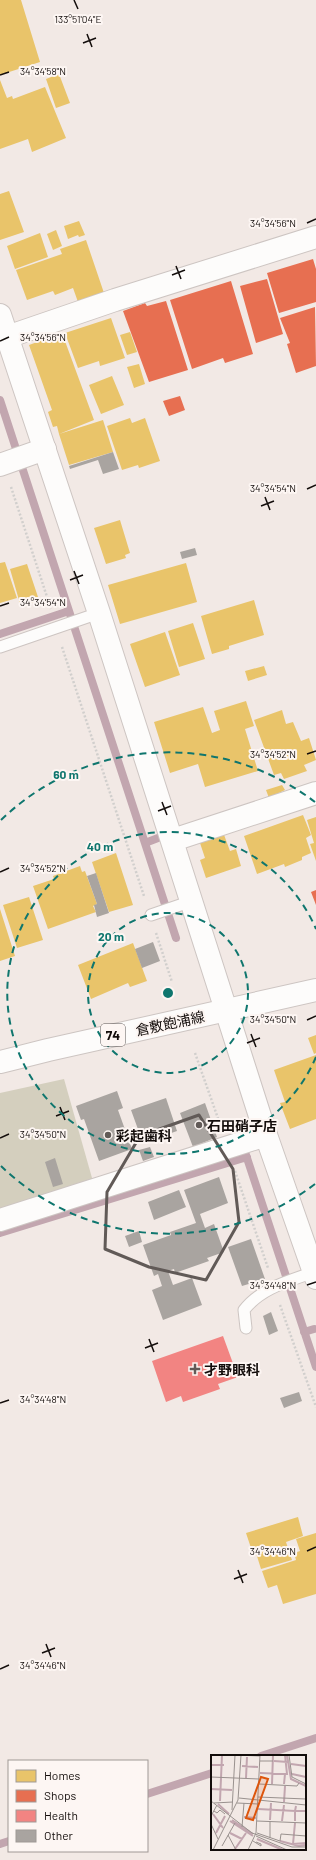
<svg xmlns="http://www.w3.org/2000/svg" width="316" height="1860" font-family="Barlow,'Noto Sans JP',sans-serif">
<style>
.green{fill:#d4cfbe}
.homes{fill:#e9c46a}
.shops{fill:#e76f51}
.health{fill:#f28482}
.lines{fill:none;stroke-linecap:round;stroke-linejoin:round}
.stream{stroke:#c2a6af;stroke-width:8}
.building{fill:#a9a4a0}
.service-casing{stroke:#cdc5c2;stroke-width:13}
.minor-casing{stroke:#cdc5c2;stroke-width:24}
.tertiary-casing{stroke:#cdc5c2;stroke-width:24}
.primary-casing{stroke:#cdc5c2;stroke-width:24}
.path{stroke:#d1cfcd;stroke-width:2.5;stroke-dasharray:2 2;stroke-linecap:butt}
.service{stroke:#fdfcfb;stroke-width:11}
.minor{stroke:#fdfcfb;stroke-width:22}
.tertiary{stroke:#fdfcfb;stroke-width:22}
.primary{stroke:#fdfcfb;stroke-width:22}
.marked{fill:none;stroke:#615a57;stroke-width:3;stroke-linejoin:round}
.ticks{fill:none;stroke:#130d0b;stroke-width:1.5}
.ring{fill:none;stroke:#0f766e;stroke-width:2;stroke-dasharray:7 5}
.poi-dot{fill:#615a57;stroke:#fdf6f3;stroke-width:1.5}
.labels{text-anchor:middle;dominant-baseline:central;stroke-width:4;stroke-linejoin:round;paint-order:stroke}
.shield{fill:#fdf6f3;stroke:#595351;stroke-width:1}
.shield-label{font-size:13px;font-weight:bold;fill:#130d0b}
.street-label{font-size:14px;fill:#130d0b;stroke:#fdf6f3}
.poi-label{font-size:14px;font-weight:bold;fill:#130d0b;stroke:#fdf6f3;text-anchor:start}
.inset-river{fill:none;stroke:#c2a6af;stroke-width:2}
.inset-road{fill:none;stroke:#99918e;stroke-width:1}
.view{fill:#dd550c;fill-opacity:0.15;stroke:#dd550c;stroke-width:2}
.inset-edge{fill:none;stroke:#130d0b;stroke-width:2}
.ticks-label{font-size:10px;text-anchor:middle;fill:#130d0b;stroke:#fdf6f3;stroke-width:4;stroke-linejoin:round;paint-order:stroke}
.centre{fill:#0f766e;stroke:#fdf6f3;stroke-width:2}
.ring-label{font-size:12px;text-anchor:middle;font-weight:bold;fill:#0f766e;stroke:#fdf6f3;stroke-width:4;stroke-linejoin:round;paint-order:stroke}
</style>
<rect width="100%" height="100%" fill="#f2e9e5"/>
<!-- green -->
<path class="green" d="M64,1079L94,1185L0,1214V1093Z"/>
<!-- homes -->
<path class="homes" d="M0,0H21L40,62L0,75Z
M59,74L70,103L56,108L46,79Z
M0,80L7,98L12,96L13,99L45,87L66,138L32,152L28,139L0,149Z
M9,191L24,232L0,240V194Z
M79,221L85,235L79,237L78,235L68,239L64,226Z
M56,230L62,246L53,250L47,234Z
M40,233L48,257L15,269L7,246Z
M86,240L104,293L78,302L73,288L55,295L53,291L27,300L16,270L62,254L60,249Z
M111,318L125,358L100,366L99,361L78,368L65,333Z
M130,332L137,352L127,355L120,335Z
M62,333L94,420L59,434L57,426L53,427L48,412L52,410L29,345Z
M139,364L145,384L134,388L127,367Z
M112,376L124,405L101,414L89,385Z
M130,418L132,423L145,418L160,461L139,468L138,465L122,470L107,426Z
M103,420L113,452L69,465L59,434Z
M120,520L130,553L125,555L126,558L106,564L94,528Z
M5,562L17,598L0,603V563Z
M186,563L197,602L120,624L108,585Z
M27,564L39,600L21,607L10,569Z
M254,600L264,635L229,646V649L212,654L201,616Z
M193,623L205,659L179,667L168,631Z
M165,632L180,675L145,687L130,644Z
M264,666L267,675L248,681L245,671Z
M246,701L254,726L245,729L258,771L205,787L198,764L170,773L154,722L203,707L212,733L220,730L214,711Z
M282,710L286,724L293,722L301,741L309,738L316,760L304,765L307,771L284,779L281,773L274,775L254,720Z
M282,785L285,790L269,798L266,790Z
M303,815L311,835L306,838L311,853L302,857V860L285,867L284,864L257,874L244,836Z
M316,817V861L310,844L314,843L307,820Z
M223,832L230,851L236,849L241,866L206,878L200,860L205,858L199,840Z
M116,853L133,905L109,912L92,862Z
M80,866L82,872L85,871L97,904L93,906L96,912L48,929L33,886L54,879L53,876Z
M29,897L43,940L17,948L3,905Z
M0,909L15,956L0,961Z
M133,943L147,981L130,987L128,983L91,999L78,965Z
M316,1035V1053L314,1054L308,1038Z
M316,1055V1119L290,1129L280,1103L285,1102L274,1070Z
M298,1517L303,1536L286,1542L292,1560L261,1569L256,1553L253,1554L246,1533Z
M316,1533V1594L283,1604L277,1585L268,1588L262,1571L296,1560L294,1553L300,1551L296,1539Z"/>
<!-- shops -->
<path class="shops" d="M313,259L316,269V302L279,313L267,273Z
M267,279L283,334L256,343L240,286Z
M231,281L253,354L225,363L223,358L192,369L170,300Z
M166,301L188,370L149,382L123,311L145,303L147,306Z
M315,307L316,366L296,373L287,344L290,343L280,318Z
M180,396L185,410L169,416L163,401Z
M316,890V905L311,892Z"/>
<!-- health -->
<path class="health" d="M223,1336L238,1377L218,1384L220,1389L183,1402L181,1396L166,1402L152,1361Z"/>
<g class="lines">
<!-- stream -->
<path class="stream" d="M0,400L176,938
M0,634L69,611
M145,843L158,838
M245,1152L316,1367
M0,1233L247,1157
M304,1332L314,1329
M261,1756L316,1738
M147,1794L212,1773
M0,1844L9,1841"/>
</g>
<!-- building -->
<path class="building" d="M113,452L119,469L103,474L98,460L70,469L69,466Z
M195,548L197,555L182,559L180,552Z
M96,873L109,913L97,917L94,905L97,904L87,876Z
M153,942L160,961L142,968L135,949Z
M117,1091L123,1108L118,1110L132,1149L99,1161L84,1119L81,1120L76,1106Z
M166,1098L177,1131L143,1143L131,1110Z
M205,1103L217,1137L193,1147L180,1113Z
M150,1147L154,1157L143,1161L139,1150Z
M55,1158L63,1184L53,1187L45,1162Z
M219,1177L228,1203L200,1214L205,1228L214,1224L224,1252L207,1258L209,1261L175,1273L174,1269L168,1271L173,1285L192,1278L202,1305L163,1320L152,1290L162,1286L158,1274L154,1276L143,1245L171,1235L170,1232L196,1223L184,1190Z
M179,1190L186,1207L154,1220L148,1202Z
M139,1231L142,1242L129,1247L125,1236Z
M251,1239L265,1279L242,1286L228,1247Z
M271,1312L278,1331L269,1335L263,1316Z
M299,1392L302,1401L284,1408L280,1398Z"/>
<g class="lines">
<!-- service casing -->
<g class="service-casing">
<path id="service" d="M0,647L99,613
M151,915L192,901
M246,1328L244,1310C261,1288 289,1281 314,1272"/>
</g>
<!-- minor casing -->
<g class="minor-casing">
<path id="minor" d="M7,337L115,300L316,237
M0,465L45,449
M173,840L316,793
M0,1220L266,1135"/>
</g>
<!-- tertiary casing -->
<g class="tertiary-casing">
<path id="tertiary" d="M0,315L99,613L266,1135L316,1278"/>
</g>
<!-- primary casing -->
<g class="primary-casing">
<path id="primary" d="M0,1062L48,1050L316,990"/>
</g>
<!-- path -->
<path class="path" d="M11,487L51,609
M62,647L144,896
M156,933L172,982
M195,1053L220,1124
M235,1171L268,1268
M280,1305L316,1407"/>
<!-- service -->
<use href="#service" class="service"/>
<!-- minor -->
<use href="#minor" class="minor"/>
<!-- tertiary -->
<use href="#tertiary" class="tertiary"/>
<!-- primary -->
<use href="#primary" class="primary"/>
</g>
<!-- marked area -->
<path class="marked" d="M199,1115L233,1169L239,1222L206,1280L149,1267L105,1249L107,1192L140,1136Z"/>
<!-- ticks -->
<path class="ticks" d="M74,0L78,9M87,34L92,47M83,43L96,38M0,75L9,72M307,223L316,219M176,266L181,279M172,275L185,270M0,341L9,337M307,489L316,485M265,497L270,510M261,506L274,501M74,571L79,584M70,580L83,575M0,606L9,603M307,754L316,751M162,802L167,815M158,811L171,806M0,872L9,868M307,1020L316,1016M251,1034L256,1047M247,1043L260,1038M60,1107L65,1120M56,1116L69,1111M0,1138L9,1134M307,1285L316,1282M149,1339L154,1352M145,1348L158,1343M0,1403L9,1400M307,1551L316,1547M238,1570L243,1583M234,1579L247,1574M46,1644L51,1657M42,1653L55,1648M0,1669L9,1665"/>
<!-- distance rings -->
<g class="ring">
<circle cx="168" cy="993" r="80"/>
<path d="M316 1057A161 161 0 1 1 316 929"/>
<path d="M315 1184A241 241 0 0 1 1 1166M1 820A241 241 0 0 1 315 802"/>
</g>
<!-- markers -->
<g class="poi-dot">
<circle cx="199" cy="1125" r="4"/>
<circle cx="108" cy="1135" r="4"/>
<path d="M193 1363h4v4h4v4h-4v4h-4v-4h-4v-4h4z"/>
</g>
<g class="labels">
<!-- shield labels -->
<rect class="shield" x="101" y="1024" width="24" height="22" rx="3"/>
<g class="shield-label">
<text x="113" y="1035">74</text>
</g>
<!-- street labels -->
<g class="street-label">
<text transform="translate(170 1023) rotate(-12)">倉敷飽浦線</text>
</g>
<!-- poi labels -->
<g class="poi-label">
<text x="207" y="1125">石田硝子店</text>
<text x="116" y="1135">彩起歯科</text>
<text x="204" y="1369">才野眼科</text>
</g>
</g>
<!-- overview -->
<g transform="translate(211 1755)">
<rect width="95" height="95" fill="#f2e9e5"/>
<path class="inset-river" d="M76,0L80,24L95,31M63,6L77,7M80,9L95,11M0,10H13M31,11L47,12M49,18L73,19M81,19L95,22M35,23L36,2M61,29L62,0M73,29L74,19H76L74,0M0,34L21,35M9,46L11,0M73,47L74,31M7,49L18,59M47,54L84,56L85,51M2,59L12,73M33,62L45,63M21,65L42,79M59,65L60,48M19,66L42,81M71,66L73,50M84,66V56H95M5,78L14,61M19,78L31,84M46,84L72,95M69,86L88,91L95,90M82,89L84,68M82,89L95,88M24,94L35,78"/>
<path class="inset-road" d="M26,0L49,1M78,0L81,22L95,29M49,6H62M0,22L48,24M48,29L86,31L88,28M47,42L95,44M28,43L95,50M0,46L41,78L81,92H95M3,48L22,47M26,48L47,49M21,55L24,0M3,56L6,58L9,55L14,59M0,61L6,50M46,66L95,68M0,69L7,84M31,72L33,48M46,78L69,86L70,79L95,81M17,80L25,95M45,81L76,95M59,83V66M42,86L50,91V89L45,87M11,91L24,68M2,95L27,45L30,0M37,95L45,78L49,0"/>
<path class="view" d="M50,22L57,24L42,65L35,63Z"/>
<rect width="95" height="95" class="inset-edge"/>
</g>
<g class="ticks-label">
<text x="78" y="23">133°51'04"E</text>
<text x="43" y="75">34°34'58"N</text>
<text x="273" y="227">34°34'56"N</text>
<text x="43" y="341">34°34'56"N</text>
<text x="273" y="492">34°34'54"N</text>
<text x="43" y="606">34°34'54"N</text>
<text x="273" y="758">34°34'52"N</text>
<text x="43" y="872">34°34'52"N</text>
<text x="273" y="1023">34°34'50"N</text>
<text x="43" y="1138">34°34'50"N</text>
<text x="273" y="1289">34°34'48"N</text>
<text x="43" y="1403">34°34'48"N</text>
<text x="273" y="1555">34°34'46"N</text>
<text x="43" y="1669">34°34'46"N</text>
</g>
<circle cx="168" cy="993" r="6" class="centre"/>
<g class="ring-label">
<text x="66" y="779">60 m</text>
<text x="100" y="851">40 m</text>
<text x="111" y="941">20 m</text>
</g>
<!-- legend -->
<rect x="8" y="1760" width="140" height="92" fill="#fdf6f3" stroke="#9f9996"/>
<rect x="16" y="1770" width="20" height="12" fill="#e9c46a" stroke="#9f9996"/>
<text x="44" y="1780" font-size="12" fill="#130d0b">Homes</text>
<rect x="16" y="1790" width="20" height="12" fill="#e76f51" stroke="#9f9996"/>
<text x="44" y="1800" font-size="12" fill="#130d0b">Shops</text>
<rect x="16" y="1810" width="20" height="12" fill="#f28482" stroke="#9f9996"/>
<text x="44" y="1820" font-size="12" fill="#130d0b">Health</text>
<rect x="16" y="1830" width="20" height="12" fill="#a9a4a0" stroke="#9f9996"/>
<text x="44" y="1840" font-size="12" fill="#130d0b">Other</text>
</svg>
